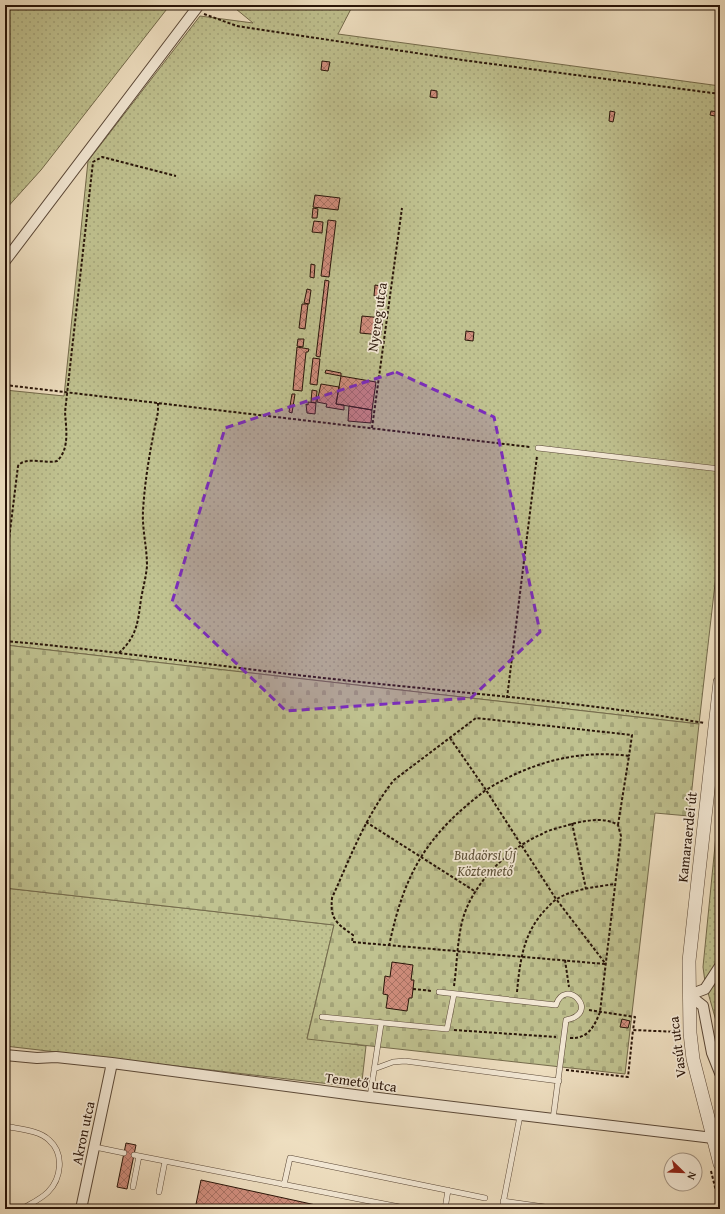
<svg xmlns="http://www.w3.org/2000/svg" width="725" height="1214" font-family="'Gentium Book Plus',serif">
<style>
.grass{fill:url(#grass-dots);stroke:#746b4c}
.cemetery{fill:url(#cemetery-stones);stroke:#746b4c}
.building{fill:url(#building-cross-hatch);stroke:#281409}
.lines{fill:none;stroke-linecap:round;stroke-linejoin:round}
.service-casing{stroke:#5a4838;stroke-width:6}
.minor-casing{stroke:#5a4838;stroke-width:12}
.tertiary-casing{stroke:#5a4838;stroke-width:14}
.path{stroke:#281409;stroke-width:2;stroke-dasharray:3 2;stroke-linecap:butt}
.service{stroke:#f6ecd9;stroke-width:5}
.minor{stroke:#f6ecd9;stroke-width:10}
.tertiary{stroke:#f6ecd9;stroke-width:13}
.marked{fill:#7b2cbf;fill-opacity:0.2;stroke:#7b2cbf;stroke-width:3;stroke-dasharray:8 5;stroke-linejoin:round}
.labels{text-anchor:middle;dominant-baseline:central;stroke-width:3.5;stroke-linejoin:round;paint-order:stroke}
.street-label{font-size:14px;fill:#281409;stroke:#f6ecd9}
.park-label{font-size:14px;font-style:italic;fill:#5d5138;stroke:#f6ecd9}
</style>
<defs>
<pattern id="grass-dots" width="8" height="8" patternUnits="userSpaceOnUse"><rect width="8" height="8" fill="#c0c290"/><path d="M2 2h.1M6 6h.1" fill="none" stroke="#a5a67b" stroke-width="1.8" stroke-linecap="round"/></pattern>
<pattern id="cemetery-stones" width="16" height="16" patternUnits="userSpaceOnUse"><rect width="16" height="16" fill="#c0c290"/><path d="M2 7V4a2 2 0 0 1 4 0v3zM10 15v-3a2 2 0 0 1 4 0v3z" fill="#a5a67b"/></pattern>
<pattern id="building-cross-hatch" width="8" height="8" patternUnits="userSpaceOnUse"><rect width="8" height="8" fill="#d18e7e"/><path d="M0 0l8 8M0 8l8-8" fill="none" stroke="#aa7365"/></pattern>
</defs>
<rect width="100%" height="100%" fill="#f1e2c4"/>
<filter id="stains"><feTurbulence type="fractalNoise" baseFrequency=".005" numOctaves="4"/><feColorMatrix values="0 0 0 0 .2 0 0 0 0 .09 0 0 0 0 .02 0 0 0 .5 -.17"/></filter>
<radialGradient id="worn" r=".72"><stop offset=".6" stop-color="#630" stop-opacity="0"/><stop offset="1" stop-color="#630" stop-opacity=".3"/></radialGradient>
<!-- grass -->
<path class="grass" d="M5,5H170L41,170L5,210Z
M237,5H353L338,34L720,86V540L699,724L5,645V390L64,396L88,161L200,16L253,23L236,9Z
M720,795V1035L705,982L703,967Z
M5,888L334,925L307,1038L366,1046L362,1081L356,1087L5,1046Z"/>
<!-- cemetery -->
<path class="cemetery" d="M5,645L699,724L689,816L655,813L625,1074L307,1039L334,925L5,888Z"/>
<!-- building -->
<path class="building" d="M322,61L330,62L328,71L321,70Z
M431,90L437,91V98L430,97Z
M610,111L615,112L613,122L609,121Z
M711,111L720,112V117L710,115Z
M315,195L340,198L338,210L313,207Z
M313,208L318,209L317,218H312Z
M328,220L336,221L329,277L321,276Z
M314,221L323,222L322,233L312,232Z
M311,264L315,265L314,278L310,277Z
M325,280L329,281L320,357L316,356Z
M375,285L387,287L386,297L374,296Z
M307,289L311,290L309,304L304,303Z
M302,304H308L305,329L299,328Z
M362,316L383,318L381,335L360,333Z
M466,331L474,332L473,341L465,340Z
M298,339H304L303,347L297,346Z
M297,347L309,349L308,352H306L302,391L293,390Z
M313,358L320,359L317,385L310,384Z
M326,370L341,373V376L325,373Z
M341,376L376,382L372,410L336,404Z
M321,384L339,387L336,404L344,405V410L326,407L327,404L317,402Z
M312,390L317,391L316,403L311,402Z
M292,394H295L292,413L289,412Z
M308,402L316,403L315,414L307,413L306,404L308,405Z
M349,406L372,410L371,423L348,421Z
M392,962L413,965L411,980H414L412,998H409L407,1011L386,1008L388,995L383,994L385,976L390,977Z
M622,1019L630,1021L628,1028L620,1027Z
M126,1143L136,1145L127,1189L117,1187Z
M201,1180L325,1207V1209H195Z"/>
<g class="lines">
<!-- service casing -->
<g class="service-casing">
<path id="service" d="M538,448L720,469
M439,992L556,1005C565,976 602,1013 566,1020L553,1119
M322,1017L447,1029L454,994
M374,1069L393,1062L405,1061L559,1081
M370,1097L381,1024
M5,1126C18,1129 39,1130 49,1140C65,1154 61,1179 48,1192C41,1199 30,1204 22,1209
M95,1147L124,1153
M134,1155L410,1209
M284,1185L290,1158L485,1198
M133,1187L139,1156
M159,1192L165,1161
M503,1201L559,1209
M445,1209L448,1190
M502,1209L520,1116"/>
</g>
<!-- minor casing -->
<g class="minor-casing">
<path id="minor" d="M5,261L199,5
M689,995L703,1006L712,1053L720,1073
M689,995L705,989L720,966
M5,1055L37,1058L56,1057L112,1063L370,1097L713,1138
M81,1209L112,1063"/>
</g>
<!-- tertiary casing -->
<g class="tertiary-casing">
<path id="tertiary" d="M720,682L689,961L690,1033L693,1059L720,1164"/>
</g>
<!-- path -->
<path class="path" d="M204,14L237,26L462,60L720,94
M5,385L530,447
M372,428L402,208
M5,572L18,466C25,456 46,464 57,461C70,449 66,428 65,412L93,162L102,157L176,176
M5,641C118,651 230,668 342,680C463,693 585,702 704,723
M119,653C137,636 138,622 141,599C143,588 146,577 147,566C147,547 142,529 143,511C145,477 151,445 158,412V403
M507,698L537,456
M450,738L486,790C529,763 578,749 629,756L618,825
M366,822L476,892
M572,823L586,889
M389,946C404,874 426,835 486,790L556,899L605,963
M565,960L569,987
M605,964L352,942L353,935C336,923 330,919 332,898C350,858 366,815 394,780L476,718L632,735L629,756
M454,986C457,965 457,943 462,922C471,885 507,849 542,834C549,830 557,828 565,826C581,821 604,816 618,825L621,836L600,1012C594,1027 588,1039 570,1038
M413,989L432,991
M517,992C520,961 523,933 546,909C549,906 553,901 557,899C573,889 596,887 614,884
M589,1010L635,1017L633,1030
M454,1030L556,1037
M566,1070L628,1077L633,1030L679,1032
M711,1171L720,1207"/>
<!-- service -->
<use href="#service" class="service"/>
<!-- minor -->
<use href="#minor" class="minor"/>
<!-- tertiary -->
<use href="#tertiary" class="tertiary"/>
</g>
<!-- marked area -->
<path class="marked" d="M396,372L494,417L540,632L471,698L286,711L172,602L225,428Z"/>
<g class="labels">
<!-- street labels -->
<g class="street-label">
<text transform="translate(377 317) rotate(-82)">Nyereg utca</text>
<text transform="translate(687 837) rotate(-84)">Kamaraerdei út</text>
<text transform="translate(677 1047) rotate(-97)">Vasút utca</text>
<text transform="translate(361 1082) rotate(8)">Temető utca</text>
<text transform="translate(83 1133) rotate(-78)">Akron utca</text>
</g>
<!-- park labels -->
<g class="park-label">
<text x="485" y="855">Budaörsi Új<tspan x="485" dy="16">Köztemető</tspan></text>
</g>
</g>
<!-- margin -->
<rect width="725" height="1214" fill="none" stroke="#f1e2c4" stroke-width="20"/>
<rect x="6" y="6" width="713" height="1202" fill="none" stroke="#281409" stroke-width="2"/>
<rect x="10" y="10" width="705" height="1194" fill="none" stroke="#281409"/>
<!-- north arrow -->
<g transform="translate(683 1172) rotate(113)"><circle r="19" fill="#f6ecd9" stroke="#a49686"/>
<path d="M0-3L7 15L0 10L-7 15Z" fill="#8f2418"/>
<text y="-6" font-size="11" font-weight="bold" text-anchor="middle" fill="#281409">N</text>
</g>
<rect width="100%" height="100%" filter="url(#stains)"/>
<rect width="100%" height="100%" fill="url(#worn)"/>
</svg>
